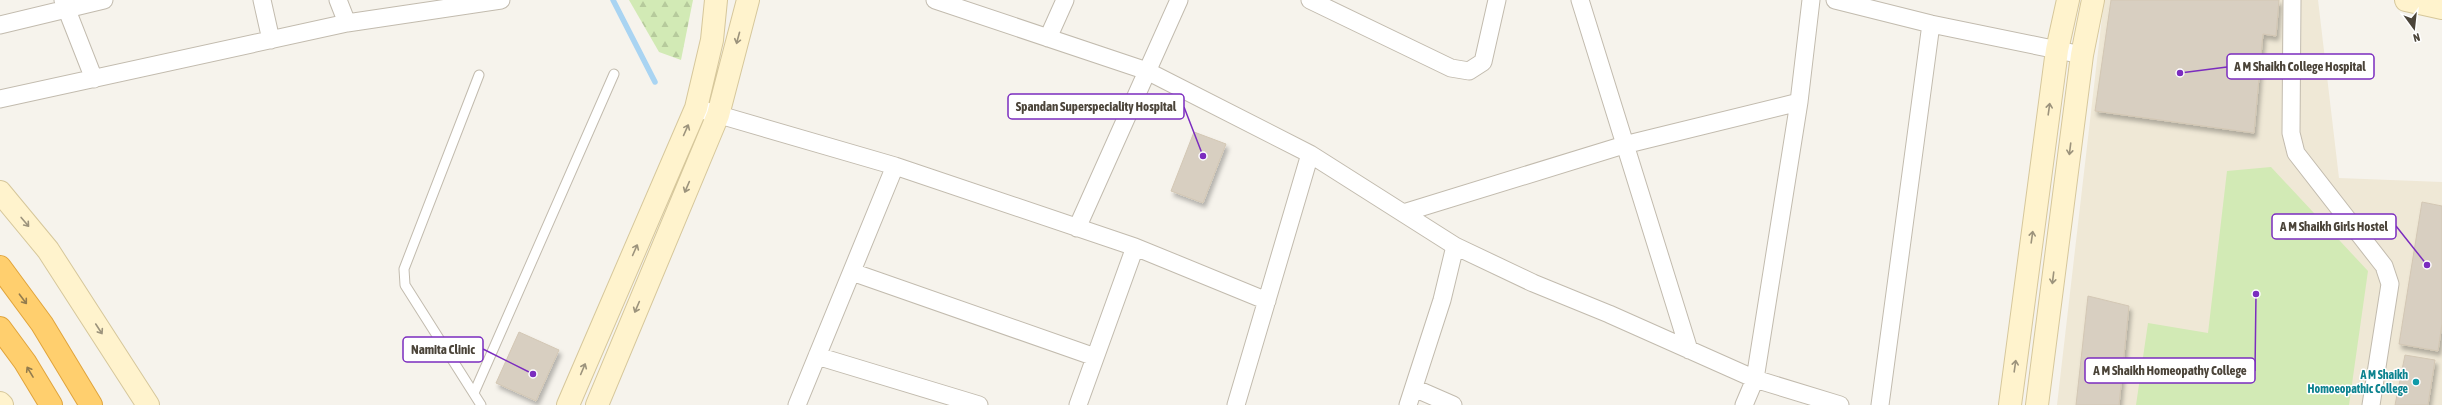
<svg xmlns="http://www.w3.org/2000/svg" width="2442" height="405" font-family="'Asap Condensed',sans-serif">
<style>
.education{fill:#efe8d6}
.forest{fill:url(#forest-firs)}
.park{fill:#d2eab5}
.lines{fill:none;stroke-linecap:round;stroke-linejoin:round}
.stream{stroke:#a9d4f2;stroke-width:5.5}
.building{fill:#d8cfc1;stroke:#d3c7b4;filter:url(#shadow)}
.lane-casing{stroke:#c2bbae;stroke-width:11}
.street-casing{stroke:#c2bbae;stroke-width:19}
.secondary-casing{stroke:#d6c79b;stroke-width:24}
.highway-casing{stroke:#e0a43c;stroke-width:24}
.lane{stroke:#fff;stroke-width:9}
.street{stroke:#fff;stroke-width:17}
.secondary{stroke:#fff3cd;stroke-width:22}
.highway{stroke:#ffcf6e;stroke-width:22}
.oneway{stroke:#9c937c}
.oneway2{stroke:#937c4e}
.culture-dot{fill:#0f9aa8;stroke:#fff;stroke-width:1.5}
.labels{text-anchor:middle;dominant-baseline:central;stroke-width:3;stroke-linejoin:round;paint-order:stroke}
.culture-label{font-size:12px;font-weight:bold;fill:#0d838f;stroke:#fff;text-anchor:end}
.leader{fill:none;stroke:#7b2cbf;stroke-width:1.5}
.callout-dot{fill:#7b2cbf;stroke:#fff;stroke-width:1.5}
.callout{fill:#fff;stroke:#7b2cbf;stroke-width:1.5}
.callout-label{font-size:13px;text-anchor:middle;font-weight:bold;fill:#4b4439}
</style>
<defs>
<pattern id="forest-firs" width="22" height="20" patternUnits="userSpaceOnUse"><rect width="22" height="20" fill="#d2eab5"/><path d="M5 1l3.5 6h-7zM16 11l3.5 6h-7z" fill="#b6ca9c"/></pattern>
<filter id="shadow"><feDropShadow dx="2.5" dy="4.5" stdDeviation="2" flood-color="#0004"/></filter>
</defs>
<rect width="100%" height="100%" fill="#f6f3ec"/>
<!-- education -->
<path class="education" d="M2104,0H2318L2339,178L2442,182V405H2057Z"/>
<!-- forest -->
<path class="forest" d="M629,0H693L681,60L659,52Z"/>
<!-- park -->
<path class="park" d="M2271,167L2368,271L2349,405H2136L2148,323L2208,333L2227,171Z"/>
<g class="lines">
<!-- stream -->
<path class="stream" d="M613,0L655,82"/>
</g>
<!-- building -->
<path class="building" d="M2111,0H2279L2276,36L2263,34L2254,133L2095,111Z
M1194,132L1226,144L1203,203L1171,191Z
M2422,202L2442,206V324L2438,351L2399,344Z
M2088,296L2129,306L2119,405H2076Z
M519,332L559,350L536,401L496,383Z
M2405,355L2435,360L2428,405H2395Z"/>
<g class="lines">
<!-- lane casing -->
<g class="lane-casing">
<path id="lane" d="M479,75L404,269L405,285L481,405
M474,393L614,74"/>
</g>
<!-- street casing -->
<g class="street-casing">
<path id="street" d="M63,0L94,79
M262,0L271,40
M338,0L347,23
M935,0L1147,71L1310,154L1455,246L1533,283L1609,314L1755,379L1840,405
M1310,0L1451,68L1469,71L1483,62L1497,0
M1580,0L1689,350
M1835,0L1931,24L2082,55
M2292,0L2291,133L2296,153L2384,266L2390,284L2371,405
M0,25L104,0
M1048,38L1065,0
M0,99L347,23L501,0
M706,111L895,166L797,405
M895,166L1135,247L1078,405
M1403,213L1624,145L1799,102
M1077,228L1179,0
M1135,247L1267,301
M852,272L1095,357
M817,356L979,405
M1414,388L1453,405
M1236,405L1310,154
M1408,405L1442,300L1455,246
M1744,405L1755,379L1799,102L1811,0
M1880,405L1931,24"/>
</g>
<!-- secondary casing -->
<g class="secondary-casing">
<path id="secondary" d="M2406,0L2442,8
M0,192L48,250L148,405
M0,403L2,405
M568,405L696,108L712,40L716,0
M597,405L718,115L748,0
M2010,405L2057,50L2068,0
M2037,405L2082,55L2093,0"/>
</g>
<!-- highway casing -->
<g class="highway-casing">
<path id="highway" d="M0,267L42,324L91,405
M0,328L25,362L51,405"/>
</g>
<!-- lane -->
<use href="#lane" class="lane"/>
<!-- street -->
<use href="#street" class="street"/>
<!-- secondary -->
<use href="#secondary" class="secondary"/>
<!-- highway -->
<use href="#highway" class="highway"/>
</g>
<!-- one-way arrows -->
<defs><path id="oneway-shaft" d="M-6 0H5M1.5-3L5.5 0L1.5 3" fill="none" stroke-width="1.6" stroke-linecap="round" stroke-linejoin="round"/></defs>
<g class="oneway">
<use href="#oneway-shaft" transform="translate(738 38) rotate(105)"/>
<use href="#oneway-shaft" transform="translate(2049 109) rotate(-82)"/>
<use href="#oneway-shaft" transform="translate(686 130) rotate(-66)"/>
<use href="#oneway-shaft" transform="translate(2070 149) rotate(97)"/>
<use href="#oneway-shaft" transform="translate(687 187) rotate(113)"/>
<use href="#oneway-shaft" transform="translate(25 222) rotate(50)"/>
<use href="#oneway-shaft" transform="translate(2032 237) rotate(-82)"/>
<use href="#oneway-shaft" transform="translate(635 250) rotate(-66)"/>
<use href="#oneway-shaft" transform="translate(2053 278) rotate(97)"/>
<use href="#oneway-shaft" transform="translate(637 307) rotate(113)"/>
<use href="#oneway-shaft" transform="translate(99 329) rotate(57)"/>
<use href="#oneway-shaft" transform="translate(2015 366) rotate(-82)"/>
<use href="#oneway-shaft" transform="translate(583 369) rotate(-67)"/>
</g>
<g class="oneway2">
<use href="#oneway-shaft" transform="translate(23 299) rotate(53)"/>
<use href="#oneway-shaft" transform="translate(30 372) rotate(-121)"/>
</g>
<!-- markers -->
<circle class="culture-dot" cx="2416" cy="382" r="4"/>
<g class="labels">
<!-- culture labels -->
<g class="culture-label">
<text x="2408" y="375">A M Shaikh<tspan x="2408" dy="14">Homoeopathic College</tspan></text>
</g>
</g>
<!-- callouts -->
<path class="leader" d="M2180 73L2227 67M1203 156L1184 107M2427 265L2396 226M533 374L483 349M2256 294L2255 371"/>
<g class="callout-dot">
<circle cx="2180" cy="73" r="4"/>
<circle cx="1203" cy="156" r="4"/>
<circle cx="2427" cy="265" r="4"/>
<circle cx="533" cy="374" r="4"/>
<circle cx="2256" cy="294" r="4"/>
</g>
<g class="callout">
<rect x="2227" y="54" width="147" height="25" rx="4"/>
<rect x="1008" y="94" width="176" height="25" rx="4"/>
<rect x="2272" y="214" width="124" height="25" rx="4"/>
<rect x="403" y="337" width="80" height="25" rx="4"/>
<rect x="2085" y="358" width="170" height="25" rx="4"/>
</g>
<g class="callout-label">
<text x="2300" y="71">A M Shaikh College Hospital</text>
<text x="1096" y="111">Spandan Superspeciality Hospital</text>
<text x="2334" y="231">A M Shaikh Girls Hostel</text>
<text x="443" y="354">Namita Clinic</text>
<text x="2170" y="375">A M Shaikh Homeopathy College</text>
</g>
<!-- north arrow -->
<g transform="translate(2414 28) rotate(165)" stroke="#ffffff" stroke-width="3" paint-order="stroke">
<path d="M0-3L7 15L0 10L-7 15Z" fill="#4b4439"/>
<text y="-6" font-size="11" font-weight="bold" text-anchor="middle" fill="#4b4439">N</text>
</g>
</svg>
